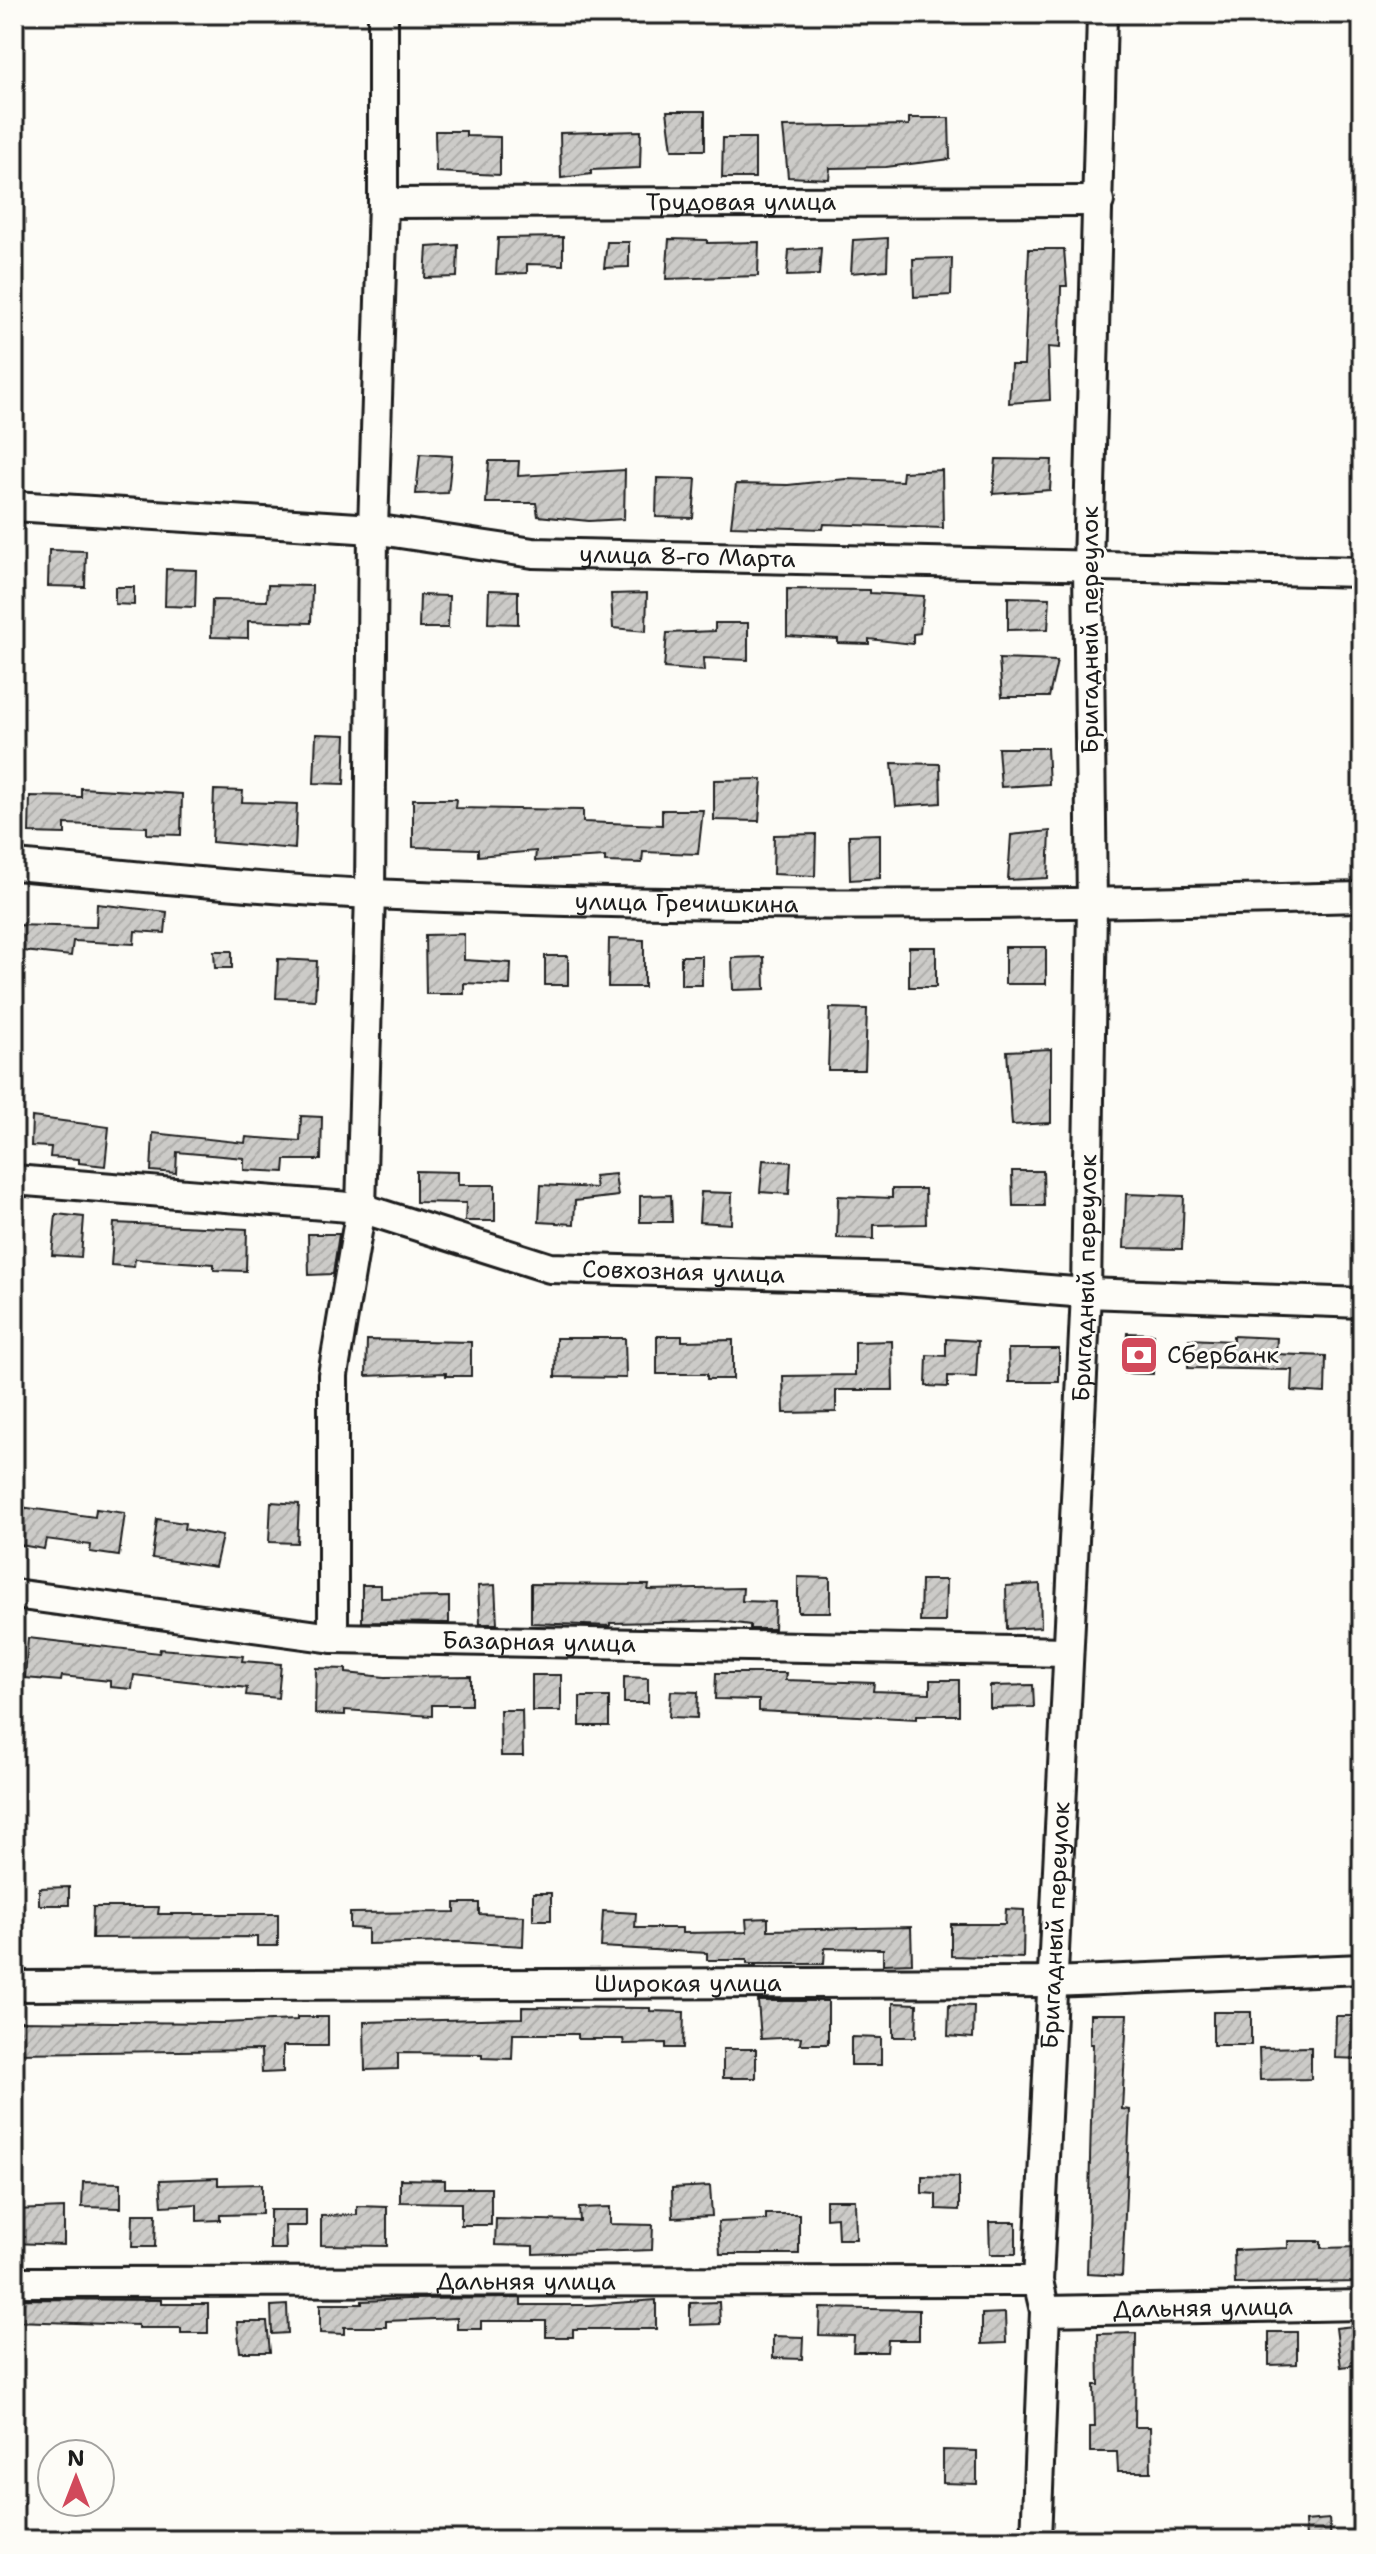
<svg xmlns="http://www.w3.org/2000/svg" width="1376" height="2554" font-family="'Shantell Sans',sans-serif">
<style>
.building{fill:url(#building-hatch);stroke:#1c1c1c;stroke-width:2}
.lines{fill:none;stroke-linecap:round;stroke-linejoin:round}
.minor-casing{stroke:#1c1c1c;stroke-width:34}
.minor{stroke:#fdfcf7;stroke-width:28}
.labels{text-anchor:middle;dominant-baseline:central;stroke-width:6;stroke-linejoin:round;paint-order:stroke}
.street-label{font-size:24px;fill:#1c1c1c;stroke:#fdfcf7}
.poi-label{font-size:24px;fill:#1c1c1c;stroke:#fdfcf7;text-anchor:start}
</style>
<defs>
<pattern id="building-hatch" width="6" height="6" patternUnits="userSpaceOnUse" patternTransform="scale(2)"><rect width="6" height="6" fill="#cccbc8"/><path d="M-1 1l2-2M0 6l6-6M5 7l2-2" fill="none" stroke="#afaeab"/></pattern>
</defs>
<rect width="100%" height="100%" fill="#fdfcf7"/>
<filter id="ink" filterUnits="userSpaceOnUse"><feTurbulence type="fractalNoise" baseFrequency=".0125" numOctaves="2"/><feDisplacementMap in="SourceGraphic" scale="16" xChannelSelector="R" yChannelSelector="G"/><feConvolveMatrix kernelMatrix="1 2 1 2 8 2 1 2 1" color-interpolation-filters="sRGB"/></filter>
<g filter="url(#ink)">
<!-- building -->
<path class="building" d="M667,111H705V150H672Z
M909,118H949L950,159L886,167L830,168L829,179L788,177L783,127L909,125Z
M435,131H466V136L500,137V175L436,172Z
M641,131L640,168L591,170V174L561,178L560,133Z
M723,138H755V178H722Z
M563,237V265L527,264V273L496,274L498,238Z
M888,238L887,270L851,273L853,240Z
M669,239L707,240V243L759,242L758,276L666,279Z
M607,242H629V267L604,268Z
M458,245L457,277L425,278L427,247Z
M821,248L819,275L787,276L789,250Z
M1029,249H1064L1067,286H1061L1060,348L1048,347L1050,400L1009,403L1011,365H1024Z
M952,258L951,295L914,297L913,259Z
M420,454L452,456L448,493L416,494Z
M996,459L1052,460L1050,490L993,494Z
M489,461H519L518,476L625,470L624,519L589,521L538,516L536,503H486Z
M942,470L943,528L824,524L823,529L731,526L736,484L788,485L846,479L902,481L903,472Z
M657,478L696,479L693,518L656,517Z
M49,550L86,551L85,587L48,586Z
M166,569L196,570L195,607L165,606Z
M268,585L312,586L311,623L248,621V638L211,637L212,600L267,601Z
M115,587H134V605L115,604Z
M787,589L870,590V593L924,596L920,633L913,634V644L869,639V644L838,643V639L787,636Z
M489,590L518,591V624L488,623Z
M647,593L646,631L613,628L611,594Z
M420,595L449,596L448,628H419Z
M1008,597L1050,598L1048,629L1008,630Z
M715,623H748V660L703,658L704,671L664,668L667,633L715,631Z
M999,659L1057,661L1049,697H1002Z
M316,734L346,735L344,784L314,783Z
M998,748H1047L1049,784L1001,787Z
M892,763L940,764L941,803L896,806Z
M762,779L759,821L714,820V780Z
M81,788L182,794L181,835L147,834V827L65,824V834L29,833L30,796L81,797Z
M214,790L243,791L242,802L297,804L295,849L212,842Z
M413,799H456L455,808L583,810V822L662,825V810H703L698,854L643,852L642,863L605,862V857L535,861L536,851L478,856V849L413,847Z
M1050,831L1048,878L1008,880L1011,835Z
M816,834L815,876L773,874L774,835Z
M880,834V878L850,880L849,835Z
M97,904L167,912L165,933L135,931L134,944L73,941L71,956L14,950V925L96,927Z
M464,934V960L511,963L510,985L464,983V994H426L425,935Z
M609,939L644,940V987H608Z
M909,947H936V987H909Z
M1005,947H1046V984H1005Z
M214,951H232V968H215Z
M545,956H568V985H545Z
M681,956H702V985H681Z
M764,957L765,989L733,990L732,958Z
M278,959L317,961L315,1000L276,998Z
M830,1008L867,1009L865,1070H828Z
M1051,1049V1123L1012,1125L1007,1051Z
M301,1116L322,1117L321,1160H285L284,1172L244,1170V1158L177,1152L176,1173L151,1171L153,1133L245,1143L246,1137L300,1141Z
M32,1117L109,1127L105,1166L79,1163V1159L50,1157L51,1147L31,1146Z
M763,1160L791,1162L789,1194L760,1192Z
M416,1171L458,1172V1185H495V1221H465L466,1203L416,1202Z
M1012,1171H1043L1044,1206H1013Z
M615,1174L618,1196L575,1201L574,1224L539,1222L541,1185L596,1188L594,1176Z
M892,1189H925L926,1224L874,1225V1239L837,1238L838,1196L892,1198Z
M701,1192L732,1193L731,1224L699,1222Z
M1126,1194L1184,1196L1182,1249L1124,1248Z
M671,1195L672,1222H640V1196Z
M56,1214L84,1217L81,1257L52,1255Z
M114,1223L247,1229L246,1271L214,1270V1264L135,1259L134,1267L111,1265Z
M308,1234H339L333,1274L309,1275Z
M1127,1333L1154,1334L1153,1374L1125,1373Z
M657,1336H682V1341L733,1340V1379H707V1374H657Z
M1233,1336L1277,1338L1276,1354L1326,1356L1325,1393L1292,1391L1293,1370L1188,1368L1189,1339L1233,1341Z
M556,1338H625L626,1378L555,1377Z
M946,1339L978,1341L976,1377L948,1376V1387L926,1386L927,1355L946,1356Z
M367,1340L471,1342V1376H446V1373L366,1376Z
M892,1341L893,1390H836V1412L784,1413L783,1376L855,1375V1342Z
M1008,1349H1059V1382H1009Z
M271,1502L299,1504L297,1543L269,1542Z
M20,1507L95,1517L96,1509L125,1513L119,1556L90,1552L91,1545L46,1539L44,1549L14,1544Z
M157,1519L185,1523L184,1529L222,1536L215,1567L152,1558Z
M798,1577L830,1578V1612H798Z
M921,1580H946L945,1622H920Z
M531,1584L649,1585L648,1590L743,1588L742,1601L775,1602L774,1629H750V1625L719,1621L610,1623V1626L531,1623Z
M1040,1584L1041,1627L1007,1629L1006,1586Z
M362,1585H381V1598L449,1597V1623L362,1622Z
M495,1585L497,1624H480L478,1586Z
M28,1638L159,1653L160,1649L243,1656L242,1661L281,1664L278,1698L246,1695L247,1688L134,1675L132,1689L110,1687V1681L62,1676L61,1681L25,1678Z
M316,1668L346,1669V1673L385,1677L471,1676V1705H432V1716L345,1710V1715L315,1714Z
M716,1673H786L785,1680L874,1683L873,1691L930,1693V1680H959V1715H917V1719L759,1711V1700L715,1699Z
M532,1675H561V1711H532Z
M624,1677L648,1678V1703H624Z
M1033,1685L1034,1707L990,1708V1686Z
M671,1691L698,1692L697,1718L669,1717Z
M580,1697H609V1726H580Z
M500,1710H522L523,1756H501Z
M69,1887V1905H39V1888Z
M533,1893H551V1920H533Z
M455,1903H479V1914L524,1916L523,1946L456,1942L368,1944V1929L350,1928V1913L455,1912Z
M93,1907H159L158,1914H278V1946H257V1937L92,1938Z
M1006,1909L1024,1910L1023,1958L951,1956V1924H1005Z
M603,1911L636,1913L635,1928H682V1933L747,1932L746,1919L768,1918V1930L911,1927L912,1963L883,1964V1949L825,1948L824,1964H747V1960H707V1953L601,1947Z
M758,2001H828V2044H800L801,2037L761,2039Z
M893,2003L917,2004L916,2037H893Z
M949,2005L974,2006L973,2038L948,2036Z
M522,2007L650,2008V2011L684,2012L683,2048H666V2043L624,2044L623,2039H578V2034H513L512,2059L482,2058V2054L398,2053V2069L365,2070L364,2022L522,2018Z
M1213,2012H1251V2045H1213Z
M1090,2014H1127L1122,2109L1130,2110L1122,2276L1087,2274L1093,2044H1090Z
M1336,2016H1362V2059L1335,2058Z
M297,2017H328V2046H283V2072L262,2073L261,2050L14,2053V2021L222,2023L297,2020Z
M851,2037L881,2038V2065H851Z
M1311,2047V2079L1260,2080L1259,2048Z
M723,2049H756V2078H723Z
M922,2176L959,2177V2210L936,2209V2194L922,2193Z
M218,2178V2185L262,2184V2214L220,2215V2220L197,2221V2204L162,2206L160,2180Z
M400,2179L445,2180V2188H491V2225H461V2203L400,2202Z
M83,2182L121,2183V2208L82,2207Z
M710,2186L712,2216L673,2218L672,2188Z
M826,2200H855L856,2239H838L837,2217L826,2218Z
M357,2206L387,2207V2246L321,2245V2216L357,2215Z
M610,2207V2224L653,2225L652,2250L533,2254V2246L495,2245L496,2219L580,2221L579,2208Z
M64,2208V2245L14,2243V2210Z
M270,2210H306V2226H285L286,2249H270Z
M133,2214H156L155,2247H132Z
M766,2214H799V2254H720L718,2222L766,2220Z
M989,2222H1016V2254H990Z
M1288,2241H1321V2248L1362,2247V2282L1235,2284L1234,2250L1288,2248Z
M521,2298V2305H589L656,2300V2329H573V2337H546V2321H481V2329H457V2318L386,2321V2327H344V2334L320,2333V2304H362V2301L408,2299Z
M14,2299L161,2300V2304H208V2333H181V2328H138V2325L14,2321Z
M719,2302L720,2324L690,2325V2303Z
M287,2305L288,2333L272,2334L271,2306Z
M820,2308L919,2310V2340H888L887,2352H853L854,2336L819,2335Z
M1005,2313L1006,2343L982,2344V2314Z
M237,2322H267L270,2352H240Z
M1362,2325V2364L1341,2367L1336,2328Z
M1269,2332H1297V2364L1269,2365Z
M1136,2333L1135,2427H1150L1151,2472H1118L1117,2452H1090V2427H1095L1094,2385H1099L1098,2334Z
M773,2336L803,2337L802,2359L773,2358Z
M943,2450L977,2451V2484L943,2483Z
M1329,2519L1331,2540H1306L1305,2521Z"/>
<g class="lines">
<!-- minor casing -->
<g class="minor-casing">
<g id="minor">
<path id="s1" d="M383,203L1099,201"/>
<path id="s2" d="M14,506L373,529L533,553L1362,572"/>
<path id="s3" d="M14,865C133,875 253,889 372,894C702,909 1032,906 1362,897"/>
<path id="s4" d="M14,1180L361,1208L550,1268L901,1278L1086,1293L1362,1303"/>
<path id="s5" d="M14,1594L333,1638L1067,1652"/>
<path d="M333,1638V1375L361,1208L370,894L373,529L383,203V14"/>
<path id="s6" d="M14,1986L1052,1982L1362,1969"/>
<path id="s7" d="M14,2282L1038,2281"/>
<path id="s8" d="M1045,2311L1362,2305"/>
<path id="s9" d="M1036,2540L1045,2311L1038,2281L1086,1293L1092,905L1088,566L1102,14"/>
</g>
</g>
<!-- minor -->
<use href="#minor" class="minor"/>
</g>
</g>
<!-- icons -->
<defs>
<g id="bank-square" transform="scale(2)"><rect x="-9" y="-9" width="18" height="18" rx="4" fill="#d1495b" stroke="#fdfcf7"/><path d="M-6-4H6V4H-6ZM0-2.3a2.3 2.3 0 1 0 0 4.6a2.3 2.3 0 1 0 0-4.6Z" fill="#fff"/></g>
</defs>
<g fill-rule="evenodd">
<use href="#bank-square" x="1139" y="1355"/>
</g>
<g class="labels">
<!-- street labels -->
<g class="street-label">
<text stroke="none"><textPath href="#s1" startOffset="358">Трудовая улица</textPath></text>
<text stroke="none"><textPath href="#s2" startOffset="676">улица 8-го Марта</textPath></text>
<text transform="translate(1090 630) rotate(-90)">Бригадный переулок</text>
<text stroke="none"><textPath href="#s3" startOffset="674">улица Гречишкина</textPath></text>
<text stroke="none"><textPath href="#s4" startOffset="680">Совхозная улица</textPath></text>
<text stroke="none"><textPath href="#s9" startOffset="1264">Бригадный переулок</textPath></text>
<text stroke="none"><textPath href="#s5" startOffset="528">Базарная улица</textPath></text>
<text stroke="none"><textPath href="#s9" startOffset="616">Бригадный переулок</textPath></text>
<text stroke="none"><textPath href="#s6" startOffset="674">Широкая улица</textPath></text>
<text stroke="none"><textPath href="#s7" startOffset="512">Дальняя улица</textPath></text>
<text stroke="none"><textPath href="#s8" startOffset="158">Дальняя улица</textPath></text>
</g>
<!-- poi labels -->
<g class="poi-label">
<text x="1167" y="1355">Сбербанк</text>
</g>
</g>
<!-- margin -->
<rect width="1376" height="2554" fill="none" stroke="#fdfcf7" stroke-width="48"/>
<rect x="24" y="24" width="1328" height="2506" fill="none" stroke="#1c1c1c" stroke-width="3" filter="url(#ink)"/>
<!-- north arrow -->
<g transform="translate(76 2478)"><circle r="38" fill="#fdfcf7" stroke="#a3a29f" stroke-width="2"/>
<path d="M0-6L14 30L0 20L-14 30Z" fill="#d1495b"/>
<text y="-12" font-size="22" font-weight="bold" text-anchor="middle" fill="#1c1c1c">N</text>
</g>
</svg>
